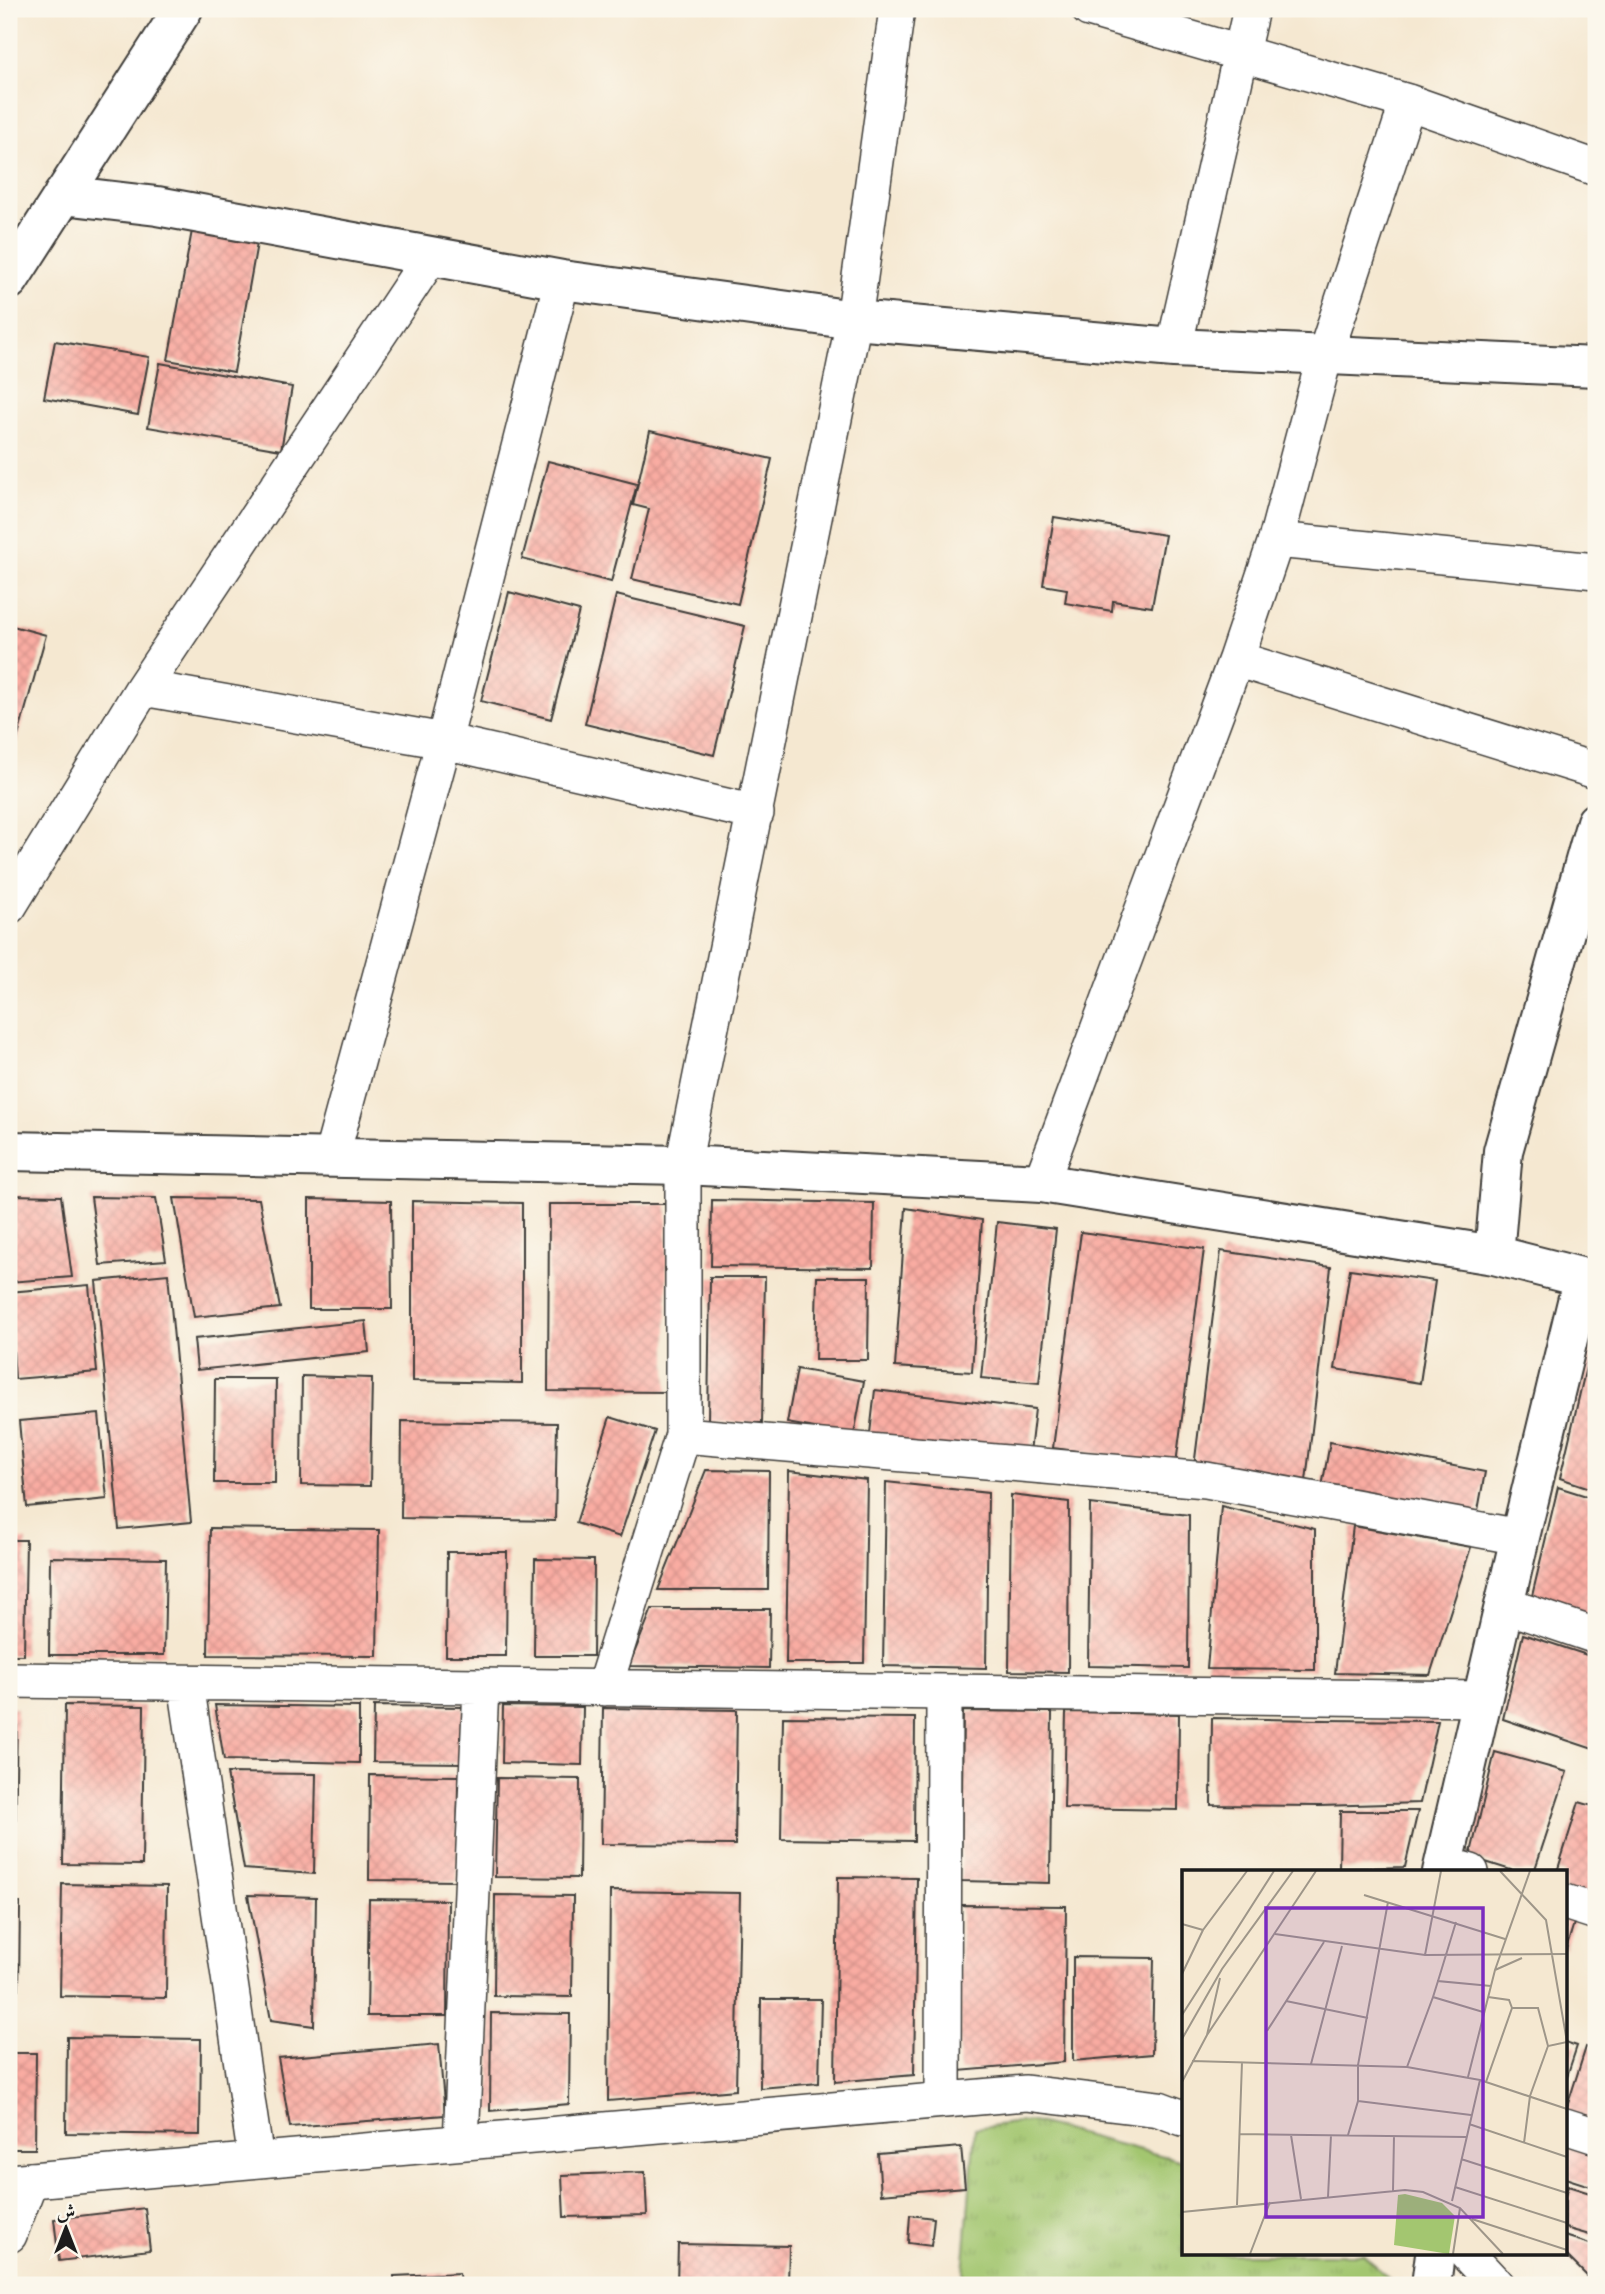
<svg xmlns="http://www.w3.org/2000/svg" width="1605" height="2294" font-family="'Gentium Book Plus',Amiri,serif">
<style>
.grass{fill:url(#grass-tufts);stroke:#607146;stroke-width:2}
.building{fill:url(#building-cross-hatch)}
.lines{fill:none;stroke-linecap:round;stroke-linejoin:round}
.minor-casing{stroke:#3d3b37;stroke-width:38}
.tertiary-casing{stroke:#3d3b37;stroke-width:42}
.minor{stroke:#fff;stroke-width:35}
.tertiary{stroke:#fff;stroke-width:38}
.inset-road{fill:none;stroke:#9e9689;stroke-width:2}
.view{fill:#7b2cbf;fill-opacity:0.15;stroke:#7b2cbf;stroke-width:3.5}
.inset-edge{fill:none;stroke:#1c1c1c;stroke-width:3.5}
</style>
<defs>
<pattern id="grass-tufts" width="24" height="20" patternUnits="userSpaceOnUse" patternTransform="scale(1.75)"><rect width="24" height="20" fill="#a3c670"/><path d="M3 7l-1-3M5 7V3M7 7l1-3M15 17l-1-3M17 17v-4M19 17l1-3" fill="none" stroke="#8caa60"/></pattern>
<pattern id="building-cross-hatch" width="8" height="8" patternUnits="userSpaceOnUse" patternTransform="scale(1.75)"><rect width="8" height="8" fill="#f9aca2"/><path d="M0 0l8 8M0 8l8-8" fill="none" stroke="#d5938b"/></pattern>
</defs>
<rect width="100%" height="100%" fill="#fbf7ec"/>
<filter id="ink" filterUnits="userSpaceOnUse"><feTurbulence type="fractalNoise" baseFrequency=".0143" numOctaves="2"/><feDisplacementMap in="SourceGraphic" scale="14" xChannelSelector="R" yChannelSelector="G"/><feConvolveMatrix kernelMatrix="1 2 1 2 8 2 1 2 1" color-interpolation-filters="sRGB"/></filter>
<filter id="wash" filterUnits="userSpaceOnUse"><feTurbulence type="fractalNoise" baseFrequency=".00686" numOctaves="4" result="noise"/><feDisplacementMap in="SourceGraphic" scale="28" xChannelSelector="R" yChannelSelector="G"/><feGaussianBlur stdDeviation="1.57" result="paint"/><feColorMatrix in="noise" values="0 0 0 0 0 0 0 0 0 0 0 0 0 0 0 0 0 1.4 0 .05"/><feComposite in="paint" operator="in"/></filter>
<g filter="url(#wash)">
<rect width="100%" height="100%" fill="#f5e8d1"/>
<!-- grass -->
<path class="grass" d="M1029,2121L1183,2161V2254H1363L1395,2285H962L975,2128Z"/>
<g id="blocks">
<!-- building -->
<path class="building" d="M194,220L259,232L234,372L168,360Z
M55,341L149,357L138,415L44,398Z
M160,363L292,387L281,450L148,427Z
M650,431L772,459L738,604L632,579L649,509L633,505Z
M548,461L637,484L611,582L522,559Z
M1054,517L1165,535L1152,607L1113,601L1112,611L1065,603L1067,589L1043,585Z
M509,592L579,611L551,719L481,701Z
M616,595L745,626L714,755L585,724Z
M9,625L46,635L10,765H9Z
M9,1195L61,1196L72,1277L9,1282Z
M91,1197L156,1198L166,1260L100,1265Z
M174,1198L259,1199L280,1308L194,1317Z
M309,1199L391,1201L392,1309H309Z
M712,1200L874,1203L873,1268L711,1266Z
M412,1201L522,1203V1383L412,1381Z
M549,1204H667V1392L548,1391Z
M906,1208L982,1220L972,1372L895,1367Z
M997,1222L1056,1229L1039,1383L981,1378Z
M1081,1232L1204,1249L1176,1464L1053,1448Z
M1221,1251L1331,1267L1306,1481L1194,1467Z
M1350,1269L1435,1281L1420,1383L1335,1369Z
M168,1274L191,1522L119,1529L96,1281Z
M710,1277H765L762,1423L708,1422Z
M817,1277H869L868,1360H815Z
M89,1285L97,1372L15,1379L9,1292Z
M366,1321L369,1352L197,1370L194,1339Z
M1595,1329H1596V1490L1560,1478Z
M797,1369L864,1381L854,1435L787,1423Z
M302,1376L372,1378L370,1486L301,1485Z
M215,1379H276L275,1483H214Z
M875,1390L1035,1409L1029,1461L869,1442Z
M99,1414L107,1499L27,1507L19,1421Z
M610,1417L655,1431L620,1537L576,1523Z
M402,1421L557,1423L555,1521L401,1518Z
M1330,1442L1485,1472L1477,1516L1322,1487Z
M706,1470L769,1471L768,1590H658Z
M789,1471L867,1480L864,1663H786Z
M886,1482L988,1493L986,1668L883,1666Z
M1558,1487L1596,1499V1591L1589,1616L1532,1596Z
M1011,1495L1069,1502L1068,1672L1009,1671Z
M1090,1504L1189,1515L1188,1668L1088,1666Z
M1221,1506L1315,1529V1670L1207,1669Z
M1353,1526L1471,1547L1430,1675L1335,1673Z
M210,1528L379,1530L377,1656L208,1655Z
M9,1540H26L24,1655H9Z
M447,1552H507L506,1656H446Z
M50,1557L166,1559L164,1655H49Z
M535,1559L594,1560L593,1656H534Z
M652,1609H770L769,1668L629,1666Z
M1523,1634L1596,1658V1738L1593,1749L1503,1719Z
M65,1705L144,1706L142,1865L63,1864Z
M215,1705L359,1707V1763L224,1760Z
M374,1706L464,1707L463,1763L373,1762Z
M503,1706L583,1707L582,1765L502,1763Z
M9,1708H17L15,1857H9Z
M603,1708L737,1710L735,1845L601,1844Z
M963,1711L1052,1712L1050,1883L961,1881Z
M1066,1712L1179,1714L1178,1810L1064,1808Z
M783,1717L915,1718L914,1841L781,1839Z
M1212,1718L1320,1720L1438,1721L1420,1803L1319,1806L1211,1805Z
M1495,1752L1567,1772L1534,1872H1517L1470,1857Z
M227,1773L316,1774L314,1874L244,1869Z
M370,1775L458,1776L457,1881L369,1880Z
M497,1778L580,1779L579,1878L495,1877Z
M1579,1802L1596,1807V1901L1565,1891V1872H1557Z
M1340,1811H1418L1405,1867L1339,1869Z
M838,1877L917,1878L914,2075L835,2082Z
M62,1884L167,1886L166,1998L60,1996Z
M610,1891L740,1893L736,2090L608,2101Z
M248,1895L316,1897L314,2026L271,2020Z
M495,1895L573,1896L572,1997L494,1996Z
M369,1899L448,1900L447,2016H367Z
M9,1903H20L19,1989H9Z
M961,1905L1066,1906L1064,2062L959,2071Z
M1565,1914L1576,1917L1565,1952Z
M1073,1957L1154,1958L1152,2054L1073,2061Z
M761,1999H821L819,2083L760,2088Z
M491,2013L570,2014L569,2104L490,2111Z
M67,2037L201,2039L200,2135L66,2133Z
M1565,2042L1577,2046L1565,2082Z
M439,2044L445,2115L290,2127L278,2058Z
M1586,2047L1596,2050V2122L1565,2113Z
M9,2053H36L35,2149H9Z
M1565,2144L1596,2154V2188L1565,2178Z
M961,2147L965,2187L881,2194L878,2154Z
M645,2172L647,2215L564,2217L562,2175Z
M1568,2186L1596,2195V2226L1593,2236L1565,2228V2196Z
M145,2208L150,2250L59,2261L54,2219Z
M910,2215L934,2218L931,2246L908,2243Z
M1565,2236L1596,2246V2285L1565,2254Z
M678,2244L789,2246L788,2285H677Z
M459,2273L460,2285H394V2276Z"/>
</g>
</g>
<g filter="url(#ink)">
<use href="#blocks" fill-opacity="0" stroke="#3d3b37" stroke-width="2"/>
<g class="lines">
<!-- minor casing -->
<g class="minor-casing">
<path id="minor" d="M1089,9L1408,102L1596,168
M1408,102L1325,355L1276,540L1596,571
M1174,348L1251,9
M1276,540L1236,659L1596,771
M143,688L444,741L756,813
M9,906L143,688L431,256
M331,1158L444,741L562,280
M1041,1183L1236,659
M683,1435L1206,1480L1520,1537
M1504,1605L1596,1636
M9,1680L1482,1699
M186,1683L256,2160
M604,1688L683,1435V1165L854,320L897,9
M1444,1864L1471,1872
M1565,1902L1596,1912
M943,2100L944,1692
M1565,2126L1596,2136
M461,2142L481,1687
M9,2182L1026,2093L1159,2109L1183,2118
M9,2235L30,2180
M1467,2254L1496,2285"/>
</g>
<!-- tertiary casing -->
<g class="tertiary-casing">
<path id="tertiary" d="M63,195L157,206L562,280L854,320L1174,348L1596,367
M9,280L183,9
M9,1151L683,1165L1041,1183L1494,1255L1596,1281
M1494,1255L1503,1151L1596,822
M1442,1872L1520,1537L1583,1277
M1431,2285L1435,2254"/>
</g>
<!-- minor -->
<use href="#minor" class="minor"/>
<!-- tertiary -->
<use href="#tertiary" class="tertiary"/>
</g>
</g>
<!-- overview -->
<g transform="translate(1182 1870)">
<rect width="385" height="385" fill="#f5e8d1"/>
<path d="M223,324L260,333L273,346L267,384L212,375L216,325Z" fill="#a3c670"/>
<path class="inset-road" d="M318,1L364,50L385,172L366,176L348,226L342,273M182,25L323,69M274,52L256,111L309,116M0,54L21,60M93,64L243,85L385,84M243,85L259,1M313,100L340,88M0,104L21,60L65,1M256,111L251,127L301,142M104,131L186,148M330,138H356L366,176M0,145L92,1M85,161L142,72M25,165L38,108M0,169L40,99L111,1M10,191L225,197L298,210L385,239M129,194L160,76M225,197L251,127M286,207L313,100L348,1M0,212L25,165L134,1M304,212L330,138L327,130L306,127M176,231L289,245M287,254L385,287M57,264L284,267M109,265L119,329M166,265L176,231V195L206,32M279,289L385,323M273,317L385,353M211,321L212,266M146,327L149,265M270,331L298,210M55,335L60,192M0,342L223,320L241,322L278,338L321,384M290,349L385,380M68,384L88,332M271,384L278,338"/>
<path class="view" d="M84,38H301V347H84Z"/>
<rect width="385" height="385" class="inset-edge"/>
</g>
<!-- margin -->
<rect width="1605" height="2294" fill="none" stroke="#fbf7ec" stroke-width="35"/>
<!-- north arrow -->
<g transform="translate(66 2228)" stroke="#fbf7ec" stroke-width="5" paint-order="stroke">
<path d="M0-5L12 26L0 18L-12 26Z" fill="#1c1c1c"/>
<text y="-10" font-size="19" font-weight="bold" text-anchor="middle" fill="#1c1c1c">ش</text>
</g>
</svg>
